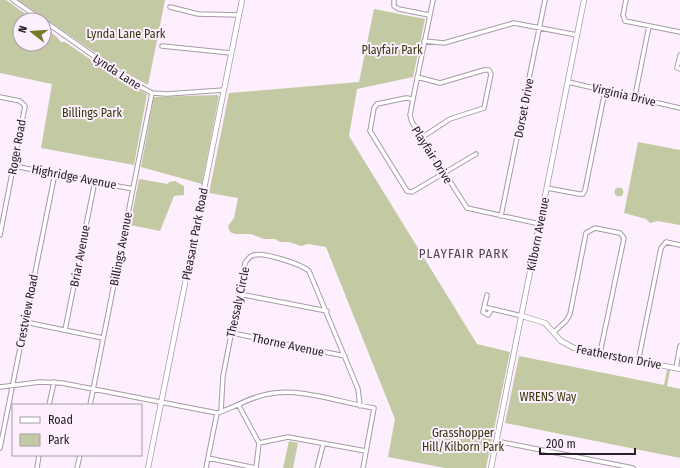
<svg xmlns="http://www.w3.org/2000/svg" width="680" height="468" font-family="'Fira Sans Condensed',sans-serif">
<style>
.green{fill:#c3c9a2}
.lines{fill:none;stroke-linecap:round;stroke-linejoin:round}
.minor-casing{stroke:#a79aa7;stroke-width:5.5}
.tertiary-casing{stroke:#a79aa7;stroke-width:6}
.minor{stroke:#fff;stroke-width:3.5}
.tertiary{stroke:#fff;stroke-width:4.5}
.labels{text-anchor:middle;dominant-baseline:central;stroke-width:4;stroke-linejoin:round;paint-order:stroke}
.park-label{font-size:12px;fill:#34390a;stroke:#fdeffe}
.street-label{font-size:12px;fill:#252026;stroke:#fdeffe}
.neighbourhood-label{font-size:13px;letter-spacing:1px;fill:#4f434f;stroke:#fdeffe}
</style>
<rect width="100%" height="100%" fill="#fdeffe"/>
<!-- green -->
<path class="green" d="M0,0H6L34,20H20V44H44V27L57,37L61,42H65L125,83L147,94L134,165L41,148L52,84L0,73Z
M18,0H165L148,85L122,71Z
M374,9L425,19L413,77L357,89L349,136L477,344L510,352L486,468H445L388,457L395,419L326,247L308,244L301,246L289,242H280L275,239H264L251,234H235L230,232L228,226L234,218L238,198L209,193L229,93L359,82Z
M217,95L219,96L202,184L141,167L154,97Z
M638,142L680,150V225L658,221L650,223L646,219L624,213Z
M139,179L168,184L169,182L175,181L184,186V195L174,196L160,231L130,225Z
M614.5 192a4.5 4.5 0 1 1 9 0a4.5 4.5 0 1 1-9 0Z
M519,356L664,385L667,370H670L667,386L680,389V458L505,423Z
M289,441L298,443L293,468H283Z"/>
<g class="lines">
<!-- minor casing -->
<g class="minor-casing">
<path id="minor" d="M13,0L42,20
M394,0V6L399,9L429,15
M433,0L413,99L410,115L412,122L467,208L540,224
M626,0L623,15L625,21L680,32
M170,7L198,14L239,15
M44,21L128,80L152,93L167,94L224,90
M424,41L444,43L514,23L577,35
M162,46L231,53
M680,55L677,68L680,69
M417,77L440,83L484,70H489L491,74L484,108L450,119L421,138
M568,82L680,108
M635,96L649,26
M0,97L20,101L25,106L0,235
M413,99L406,98L377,104L374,108L370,131L407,191L412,192L476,154
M14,166L133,189
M547,188L579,194H583L585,190L605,91
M501,216L545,0
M239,294L327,311
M487,295L483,312L488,315L491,310
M484,307L522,316
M25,322L103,338
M65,330L95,181
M554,332L566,321L570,314L586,233L595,228L620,233L624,238L600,353
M232,333L345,356
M638,362L661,248L666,242L680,245
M676,368L680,346
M0,387L40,382L62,383L217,413C234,408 250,397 268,394C300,387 342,403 374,408L363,468
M49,405L54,382
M90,405L152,93
M239,406L259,443L256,468
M221,411L223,376L245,263C248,259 249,256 254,255C264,252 301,264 309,271L358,389L360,406
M496,441L633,468
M259,443L288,437L366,451
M0,448L55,173
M208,458L256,468
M37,468L39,455
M77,468L80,455
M206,468L217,413
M317,468L323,445"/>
</g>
<!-- tertiary casing -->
<g class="tertiary-casing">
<path id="tertiary" d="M522,316L545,323L561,341L574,348L680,369
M148,468L242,0
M491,468L584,0"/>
</g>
<!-- minor -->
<use href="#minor" class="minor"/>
<!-- tertiary -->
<use href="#tertiary" class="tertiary"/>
</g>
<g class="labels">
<!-- park labels -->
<g class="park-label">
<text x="126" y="34">Lynda Lane Park</text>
<text x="392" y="50">Playfair Park</text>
<text x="92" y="113">Billings Park</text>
<text x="548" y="397">WRENS Way</text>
<text x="463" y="433">Grasshopper<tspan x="463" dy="14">Hill/Kilborn Park</tspan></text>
</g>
<!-- street labels -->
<g class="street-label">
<text transform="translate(117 72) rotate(33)">Lynda Lane</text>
<text transform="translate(624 95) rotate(13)">Virginia Drive</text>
<text transform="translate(524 108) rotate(-79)">Dorset Drive</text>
<text transform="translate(17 147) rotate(-80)">Roger Road</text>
<text transform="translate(432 155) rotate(58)">Playfair Drive</text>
<text transform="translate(74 177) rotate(11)">Highridge Avenue</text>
<text transform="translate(195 234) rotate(-79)">Pleasant Park Road</text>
<text transform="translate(538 234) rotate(-79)">Kilborn Avenue</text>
<text transform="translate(121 249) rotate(-79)">Billings Avenue</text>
<text transform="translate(80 256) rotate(-79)">Briar Avenue</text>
<text transform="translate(238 302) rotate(-78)">Thessaly Circle</text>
<text transform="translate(27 311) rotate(-79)">Crestview Road</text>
<text transform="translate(288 345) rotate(12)">Thorne Avenue</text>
<text transform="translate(619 357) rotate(11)">Featherston Drive</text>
</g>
<!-- neighbourhood labels -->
<g class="neighbourhood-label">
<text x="464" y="253">PLAYFAIR PARK</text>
</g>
</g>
<!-- legend -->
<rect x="12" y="404" width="130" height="52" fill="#fdeffe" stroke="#a79ca8"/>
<rect x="20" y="417" width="20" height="6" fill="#ffffff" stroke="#a79ca8"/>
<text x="48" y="424" font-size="12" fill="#252026">Road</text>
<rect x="20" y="434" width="20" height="12" fill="#c3c9a2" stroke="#a79ca8"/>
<text x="48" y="444" font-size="12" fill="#252026">Park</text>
<!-- north arrow -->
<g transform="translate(32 32) rotate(287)"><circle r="19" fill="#fdeffe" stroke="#a79ca8"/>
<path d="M0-3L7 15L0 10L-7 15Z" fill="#717b26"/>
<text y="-6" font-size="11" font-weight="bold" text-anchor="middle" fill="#252026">N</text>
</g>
<!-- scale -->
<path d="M540 448v6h95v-6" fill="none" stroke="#252026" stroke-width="2"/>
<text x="546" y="448" font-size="12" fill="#252026" stroke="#fdeffe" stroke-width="3" paint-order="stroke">200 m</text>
</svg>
